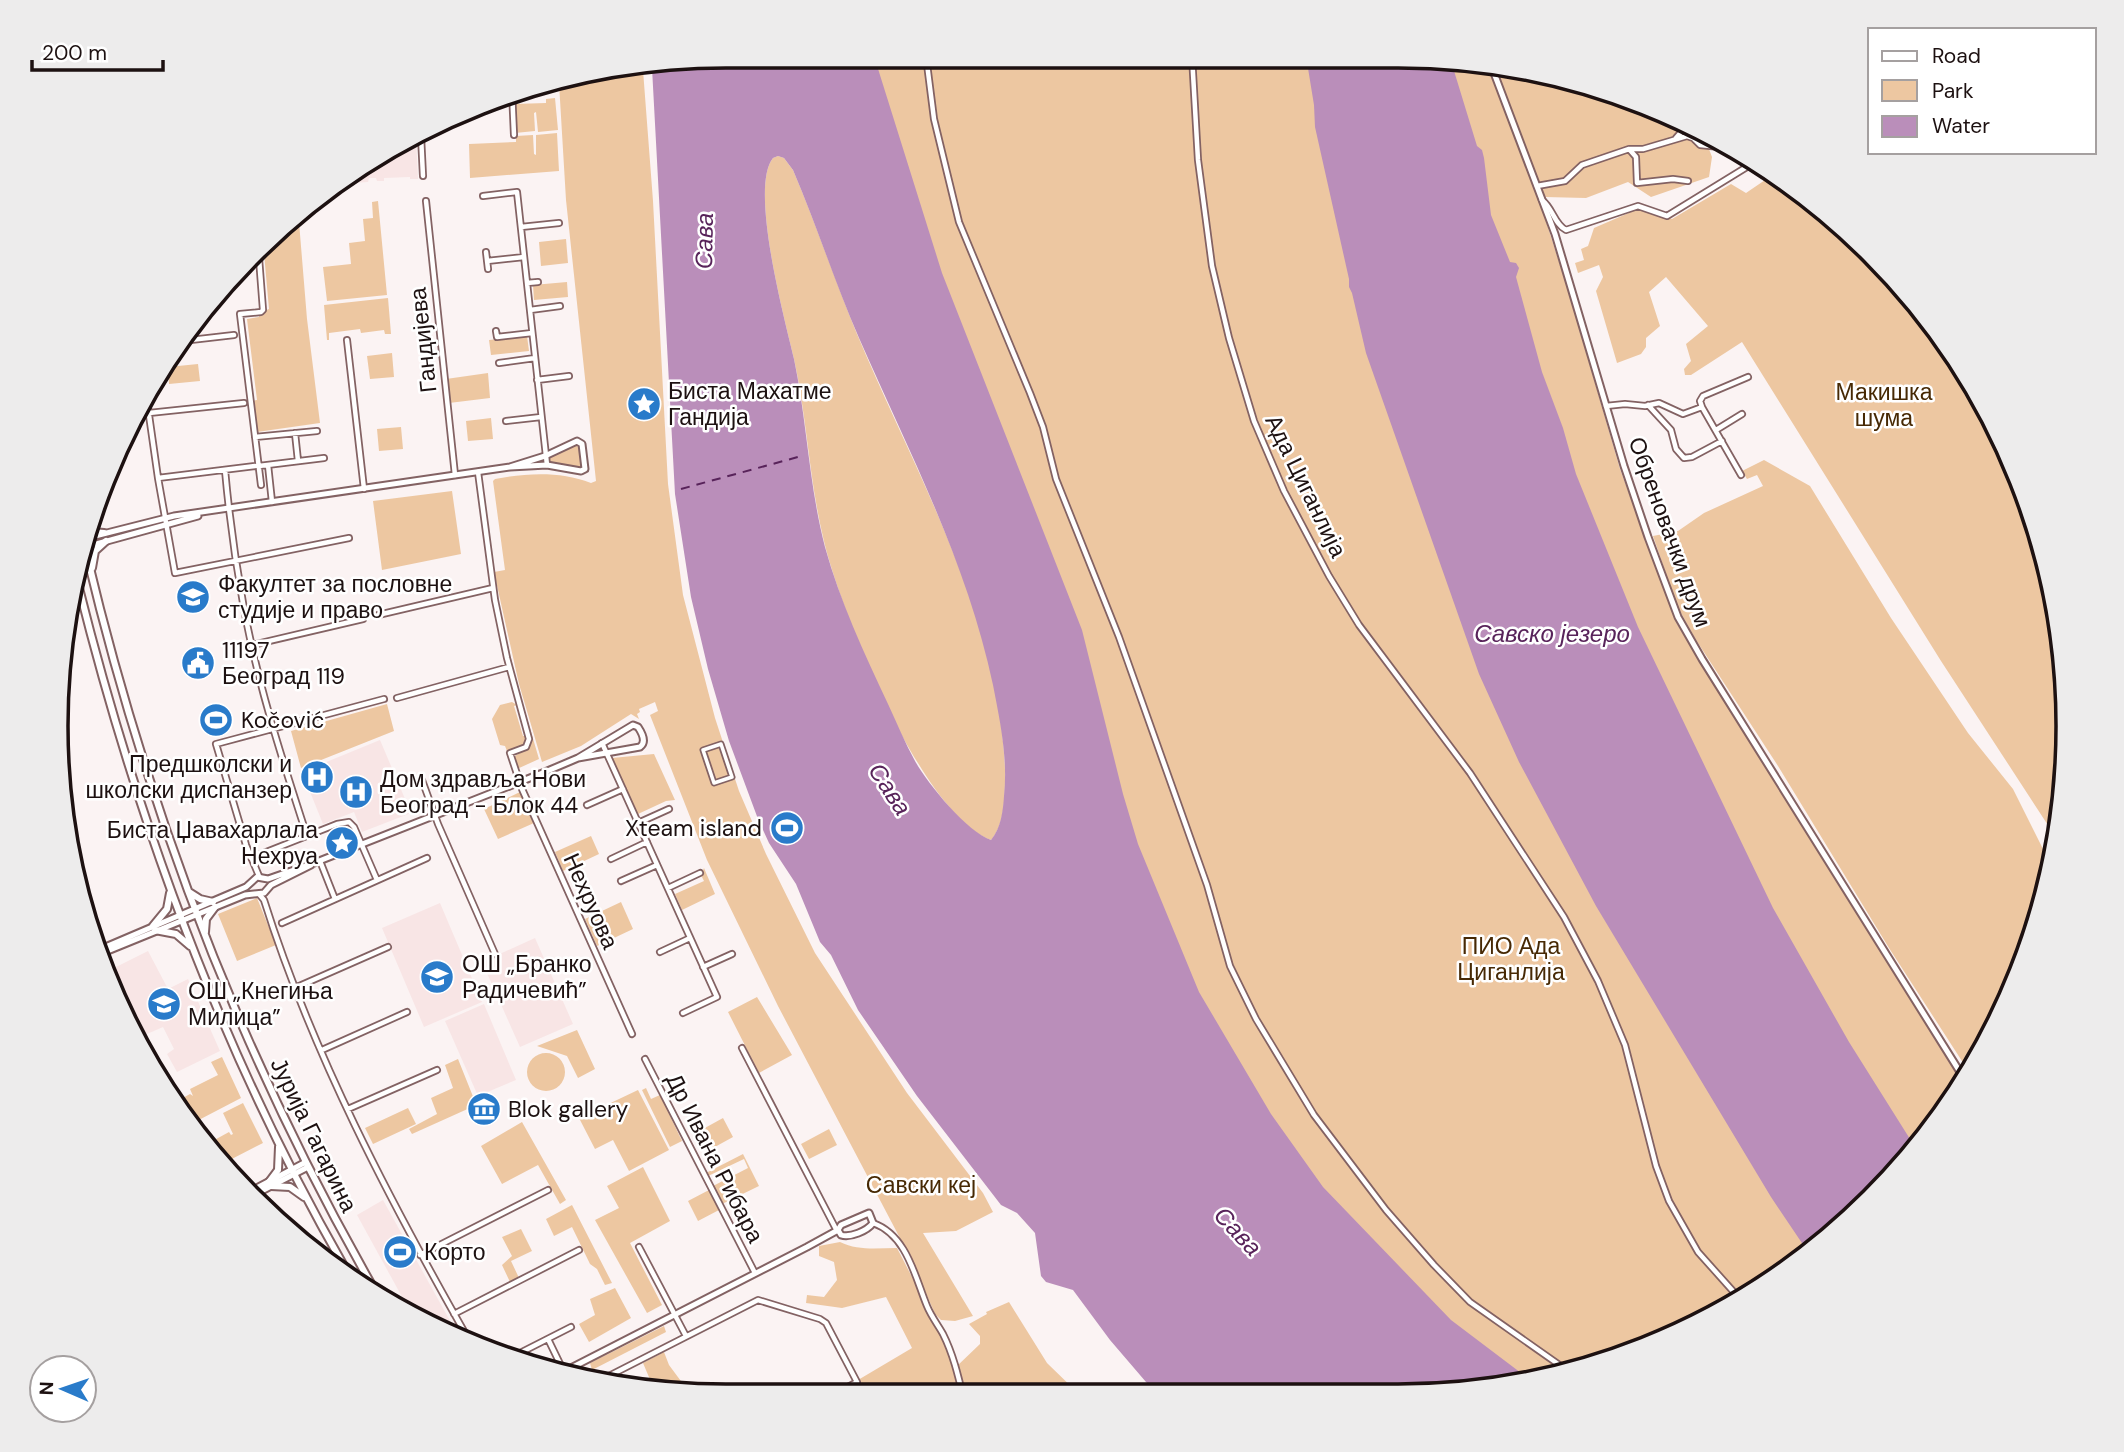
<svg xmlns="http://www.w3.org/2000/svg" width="2124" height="1452" font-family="'DM Sans',sans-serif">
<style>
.built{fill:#f8e5e5}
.green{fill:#edc7a1}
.water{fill:#ba8eba;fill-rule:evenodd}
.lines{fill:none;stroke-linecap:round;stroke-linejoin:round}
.ferry{stroke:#58235a;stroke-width:2;stroke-dasharray:9 7;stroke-linecap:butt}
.pedestrian-casing{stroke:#836263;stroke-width:7}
.minor-casing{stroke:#836263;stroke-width:8}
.tertiary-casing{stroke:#836263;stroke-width:9}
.secondary-casing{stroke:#836263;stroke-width:10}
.pedestrian{stroke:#fff;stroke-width:3.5}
.minor{stroke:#fff;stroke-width:4.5}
.tertiary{stroke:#fff;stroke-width:5}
.secondary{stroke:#fff;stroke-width:6}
.labels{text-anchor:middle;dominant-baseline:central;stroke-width:5;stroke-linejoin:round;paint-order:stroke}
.street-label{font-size:23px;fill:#1d1111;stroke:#fff}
.poi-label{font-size:23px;fill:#1d1111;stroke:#fff;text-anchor:start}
.park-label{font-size:23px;fill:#472904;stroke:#fff}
.water-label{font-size:24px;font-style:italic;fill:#58235a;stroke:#fff}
.rim{fill:none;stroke:#1d1111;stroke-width:3.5}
</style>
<rect width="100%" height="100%" fill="#fbf3f3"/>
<!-- built -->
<path class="built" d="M416,138L418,179H410V177L384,178V181H377L376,178H369L368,182L337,184L353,169Z
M380,740L411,813L362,832L354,812L323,824L302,772Z
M440,903L482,1002L424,1027L382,928Z
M535,938L573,1024L520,1047L482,962Z
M148,951L168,989L188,979L220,1051L177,1072L167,1054L174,1049L163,1027L147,1034L142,1031L122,993L123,985L114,968Z
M484,1004L516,1080L478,1096L445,1021Z
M383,1200L459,1337L429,1327L412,1315L357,1215Z"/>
<!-- green -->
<path class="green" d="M844,56H1398L1487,65L1544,215L1568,290L1620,469L1677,624L1963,1084L1955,1098L1872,1199L1771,1283L1655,1345L1529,1383L1491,1387L1185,1032Z
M1495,66L1528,69L1695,125L1705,133L1704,136L1712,157L1709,177L1651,197L1628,182L1586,198L1545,197Z
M643,70L653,201L668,484L683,595L715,718L739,791L766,854L815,953L907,1093L983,1193L993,1212L956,1231L923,1233L973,1316L955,1321L941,1320L935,1314L912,1261L778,1006L707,860L650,715L658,711L655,702L639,709L640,712L637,714L639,719L631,714L581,746L542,762L519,684L494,572L505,570L493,481L495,479C527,473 560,471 591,483L596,481L566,200L559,83Z
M555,98L558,130L538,132L536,112L534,113L535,131L515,133L514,104L546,103V99Z
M557,133L559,171L470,178L469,144L516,142V136L533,135L534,154L536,155V135Z
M778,156L784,158L793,170C816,224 835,280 857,334C915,473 999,614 1005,769C1005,791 1006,823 991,840C921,815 839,608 823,537C809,478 807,418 794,359C785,320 749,188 773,158Z
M1768,178L1871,252L1955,353L2017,469L2055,595L2068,726L2057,839L1941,661L1742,342L1691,375H1685L1684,369L1691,361L1686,344L1708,326L1666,277L1649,292L1660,326L1646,338V347L1641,354L1617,363L1596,291L1603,277L1599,265L1578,273L1575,263L1584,260L1581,249L1588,246L1594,228L1638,209L1672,219L1731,184L1746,193Z
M378,201L387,295L327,301L323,267L351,264L349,243L365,241L363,219L373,218L372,202Z
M299,222L307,319L320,423L257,432L252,401L257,400L247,319L259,317V313L269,309L264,253L289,229H296L295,224Z
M566,239L568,263L541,266L539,242Z
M567,282L568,297L534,300L533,285Z
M388,298L391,334H385L384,330L361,333L360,329L329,333V340H327L324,305Z
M527,336L529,351L491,355L489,340Z
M392,353L394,377L370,379L367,356Z
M198,364L200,381L169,384L168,367Z
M488,373L490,398L449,403L446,379Z
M491,418L493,439L468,441L466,421Z
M401,427L403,449L379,451L377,429Z
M573,445L580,447L582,466L577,468L550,463V456Z
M1764,460L1810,486L1891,618L1968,733L2013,789L2052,867L2017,982L1969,1072L1889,948L1778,766L1696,640L1677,606L1653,536L1678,531L1704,513L1763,486L1757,475L1747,479L1742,471Z
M452,491L461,554L382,570L373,501Z
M497,599L517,684L539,759L517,769L515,756L529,747L532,739L511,662Z
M512,702L517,705L514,706L523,736H526V741L520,747L507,751L505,746L500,745L492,719L500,705Z
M387,704L394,731L301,768L291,731Z
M654,754L675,800L666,801L638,814L612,758Z
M520,792L534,823L498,839L484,809Z
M591,836L599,854L563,871L555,852Z
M704,868L715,894L682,910L675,894L704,881L701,875Z
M257,898L276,945L237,961L218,914Z
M621,902L633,929L597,946L585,919Z
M757,997L792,1055L759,1073L728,1012Z
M577,1030L595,1069L578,1078L567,1056L537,1046Z
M527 1072a19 19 0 1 1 38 0a19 19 0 1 1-38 0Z
M222,1057L241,1098L193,1123L179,1100L190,1094L193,1096L190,1089L218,1075L211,1062Z
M458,1059L474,1099L470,1101L472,1107L412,1134L409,1129L437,1114L431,1098L453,1088L445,1065Z
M646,1088L651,1099L660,1095L682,1141L670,1147L642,1090Z
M638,1090L669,1150L629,1171L613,1140L595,1149L579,1118Z
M243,1103L263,1143L224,1163L209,1143L229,1132L231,1135L233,1134L223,1113Z
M408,1108L416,1124L373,1144L365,1128Z
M723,1118L733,1137L713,1148L703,1129Z
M522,1122L566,1200L560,1204L538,1165L502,1184L481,1146Z
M829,1129L837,1145L809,1159L801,1144Z
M743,1154L759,1186L722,1204L713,1186L748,1168L744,1159L708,1176L706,1173Z
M643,1167L670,1221L630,1243L662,1305L647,1313L595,1220L619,1208L607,1186Z
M709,1190L719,1210L698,1221L688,1201Z
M572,1205L612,1283L605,1285L597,1269L590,1264L572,1227L554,1236L546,1219Z
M521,1229L532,1251L511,1261L519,1278L510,1282L502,1265L512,1256L502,1237Z
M840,1242C858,1251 878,1248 897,1248L952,1354L961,1396H866L858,1380L912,1348L886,1297L842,1308L806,1303L807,1295L824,1297L837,1280L834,1262L819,1256V1246Z
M615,1288L631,1318L589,1342L579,1324L595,1315L590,1299Z
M1009,1302L1047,1363L1081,1396H963L956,1367L980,1344V1336L969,1324L987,1314L986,1312Z
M664,1326L666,1332L592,1370L590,1363Z
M664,1352L669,1365L689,1392L654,1389L643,1363Z"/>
<!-- water -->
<path class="water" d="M726,56H874L942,273L1082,630L1123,794L1138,844L1199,992L1271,1114L1323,1187L1451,1320L1533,1382L1398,1396H1170L1152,1387L1146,1382L1110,1340L1073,1290L1046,1282L1041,1276L1035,1233L1017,1213L1001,1205L917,1096L858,1010L831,955L820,942L796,884L769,843L758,819L729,741L708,669L691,597L675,494L652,68ZM778,156L784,158L793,170C817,226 835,283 859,338C909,452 967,562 993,685C1000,721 1008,758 1004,796C1003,811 1001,828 991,840C967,832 928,784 915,761C905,743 897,723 888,704C864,653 840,601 825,547C809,486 807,421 794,359C785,320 749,188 773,158Z
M1306,56H1398L1451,61L1477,146L1482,150L1484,158L1491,215L1510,262L1516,263L1519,268L1516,277L1542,372L1563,428L1576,474L1638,627L1773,908L1849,1042L1915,1147L1872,1199L1808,1252L1771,1197L1596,906L1519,762L1479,674L1366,353L1352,293L1349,287V279L1315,127L1314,105Z"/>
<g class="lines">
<!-- ferry -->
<path class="ferry" d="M681,489L798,457"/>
<!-- pedestrian casing -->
<g class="pedestrian-casing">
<path id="pedestrian" d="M721,744L732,777L714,783L703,750Z"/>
</g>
<!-- minor casing -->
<g class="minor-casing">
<path id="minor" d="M926,56L934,119L959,222L1030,393L1043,427L1056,479L1119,637L1207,885L1230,966L1256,1019L1314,1115L1386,1210L1434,1265L1470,1302L1568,1371
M1192,56L1198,160L1212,266L1229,338L1254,421L1284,491L1329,576L1359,625L1470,773L1564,917L1598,981L1625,1045L1656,1166L1669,1201L1698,1252L1740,1299
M512,91L514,135
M421,136L423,176
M1676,138L1683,130L1685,122
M1630,149H1643L1687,136L1693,138L1700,145L1720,147
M1537,186L1565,181L1582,165L1629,149L1636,157L1637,183L1673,179L1688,181
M483,196L517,192L547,465
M1542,200C1553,208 1554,224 1566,230L1638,206L1667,216L1750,165
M426,201L455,475
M521,227L559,223
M486,252L488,269
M259,258L263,310L261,312L240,314L261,485
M487,261L524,257
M527,283L538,282
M530,310L560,306
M496,331L497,337L532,333
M347,340L364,489
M182,341L234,335
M499,363L535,358
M537,380L569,376
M147,401L158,478L175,573L349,538
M1648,405L1671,430L1676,449L1684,458L1692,457L1722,441
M1606,406L1625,404L1645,406L1659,403L1683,414L1702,407
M1702,407L1741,475
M1702,407L1700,401L1703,396L1748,377
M149,413L244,403
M506,421L541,417
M1716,430L1742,414
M295,433L298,461
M255,437L317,431
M268,465L272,502
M259,466L324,458
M225,470C229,514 235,559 243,603C257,682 282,759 307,836
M478,472L495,600L507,658L529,739L526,747L510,753L522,789L632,1034
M158,478L255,466
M378,615L493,588
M252,645L363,619
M397,698L509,667
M59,702L62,709L59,710
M602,743L717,997L683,1013
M422,780L438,824L495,954
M587,805L623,789
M638,823L669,809
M251,858L337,824L349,822L354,827L377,880
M611,859L647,842
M320,861L335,899
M259,876L246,845L216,744L384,699
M621,881L657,865
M668,888L700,873
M259,894L264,900C312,1053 390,1201 469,1340
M282,923L427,858
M660,952L690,938
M703,967L732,954
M297,987L388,947
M742,1048L837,1231
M322,1050L407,1012
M645,1059L755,1273
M348,1109L437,1070
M873,1223C907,1235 915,1277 927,1306C931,1316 938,1325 943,1334C953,1354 958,1375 963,1396
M639,1247L686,1336
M420,1255L548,1190
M454,1314L579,1250
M548,1339L564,1372
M514,1356L571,1327
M595,1383L758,1300L820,1319L826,1323L857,1382L831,1396"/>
</g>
<!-- tertiary casing -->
<g class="tertiary-casing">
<path id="tertiary" d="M1491,65L1555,234L1624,466L1648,537L1678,617L1702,659L1965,1080
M91,537L174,516L510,467L545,456L577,441L582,444L585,469L581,471L547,465L510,467
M89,546L198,516
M103,948L246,887L257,877L268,879L314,863L545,772L578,758L633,725L638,727C642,733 647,742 640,747L578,758
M105,952L245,895L264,893L271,885L311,865
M247,1193L306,1162
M250,1197L308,1167
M563,1372L807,1247L838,1230L841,1225L869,1213L873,1223C867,1231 850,1238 841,1235L838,1230"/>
</g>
<!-- secondary casing -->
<g class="secondary-casing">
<path id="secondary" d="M92,532L104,533
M87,556C148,813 242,1058 373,1287
M92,568L95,551L106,541
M79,588C138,824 223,1055 344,1266
M189,892L200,899L213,902
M153,926L167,909L170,893
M155,930L176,934L190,946
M205,932L206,919L215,907
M269,1182L278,1170L279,1147
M271,1186L290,1187L304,1197"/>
</g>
<!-- pedestrian -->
<use href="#pedestrian" class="pedestrian"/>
<!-- minor -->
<use href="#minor" class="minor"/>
<!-- tertiary -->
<use href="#tertiary" class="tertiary"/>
<!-- secondary -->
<use href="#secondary" class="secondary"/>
</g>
<!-- icons -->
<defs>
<g id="sight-disc" transform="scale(1.75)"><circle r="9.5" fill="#297bca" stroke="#fff"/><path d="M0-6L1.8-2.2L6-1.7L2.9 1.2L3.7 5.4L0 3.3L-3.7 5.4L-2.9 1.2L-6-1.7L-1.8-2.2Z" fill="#fff"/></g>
<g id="university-disc" transform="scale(1.75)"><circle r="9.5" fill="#297bca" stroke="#fff"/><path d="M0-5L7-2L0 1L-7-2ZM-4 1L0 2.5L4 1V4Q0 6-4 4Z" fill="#fff"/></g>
<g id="civic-disc" transform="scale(1.75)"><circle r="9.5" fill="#297bca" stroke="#fff"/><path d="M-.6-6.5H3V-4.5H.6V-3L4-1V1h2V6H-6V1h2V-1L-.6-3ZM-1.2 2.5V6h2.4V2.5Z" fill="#fff"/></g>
<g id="stadium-disc" transform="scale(1.75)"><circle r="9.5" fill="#297bca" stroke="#fff"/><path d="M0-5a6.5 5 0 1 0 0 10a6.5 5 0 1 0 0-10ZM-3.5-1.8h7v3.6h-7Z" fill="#fff"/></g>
<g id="hospital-disc" transform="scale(1.75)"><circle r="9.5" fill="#297bca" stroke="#fff"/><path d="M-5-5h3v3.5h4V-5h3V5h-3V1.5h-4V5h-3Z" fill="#fff"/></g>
<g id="school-disc" transform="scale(1.75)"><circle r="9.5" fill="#297bca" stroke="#fff"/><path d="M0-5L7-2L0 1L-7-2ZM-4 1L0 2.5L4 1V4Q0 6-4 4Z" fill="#fff"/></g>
<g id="museum-disc" transform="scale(1.75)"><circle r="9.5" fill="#297bca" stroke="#fff"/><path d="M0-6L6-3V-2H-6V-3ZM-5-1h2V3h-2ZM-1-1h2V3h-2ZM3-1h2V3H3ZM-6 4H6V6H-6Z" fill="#fff"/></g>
</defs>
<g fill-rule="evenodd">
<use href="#sight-disc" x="644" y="404"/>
<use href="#university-disc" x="193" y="597"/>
<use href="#civic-disc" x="198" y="663"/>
<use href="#stadium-disc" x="216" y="720"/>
<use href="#hospital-disc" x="317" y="777"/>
<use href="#hospital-disc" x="356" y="792"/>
<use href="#stadium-disc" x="787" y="828"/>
<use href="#sight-disc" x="342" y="843"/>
<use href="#school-disc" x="437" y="977"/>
<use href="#school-disc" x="164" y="1004"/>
<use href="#museum-disc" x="484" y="1109"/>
<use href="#stadium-disc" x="400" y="1252"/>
</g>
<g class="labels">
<!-- street labels -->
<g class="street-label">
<text transform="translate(423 340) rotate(-96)">Гандијева</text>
<text transform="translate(1306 486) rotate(64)">Ада Циганлија</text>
<text transform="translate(1670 532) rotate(70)">Обреновачки друм</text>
<text transform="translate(591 901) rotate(66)">Нехруова</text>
<text transform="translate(314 1135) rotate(64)">Јурија Гагарина</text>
<text transform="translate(715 1158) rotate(63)">Др Ивана Рибара</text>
</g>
<!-- poi labels -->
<g class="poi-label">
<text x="668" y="391">Биста Махатме<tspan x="668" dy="26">Гандија</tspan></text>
<text x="218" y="584">Факултет за пословне<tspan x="218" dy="26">студије и право</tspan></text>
<text x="222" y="650">11197<tspan x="222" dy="26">Београд 119</tspan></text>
<text x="241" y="720">Kočović</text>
<text x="292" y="764" text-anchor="end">Предшколски и<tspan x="292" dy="26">школски диспанзер</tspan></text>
<text x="380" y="779">Дом здравља Нови<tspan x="380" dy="26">Београд - Блок 44</tspan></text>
<text x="762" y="828" text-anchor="end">Xteam island</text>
<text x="318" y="830" text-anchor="end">Биста Џавахарлала<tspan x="318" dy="26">Нехруа</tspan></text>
<text x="462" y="964">ОШ „Бранко<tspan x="462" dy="26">Радичевић”</tspan></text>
<text x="188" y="991">ОШ „Кнегиња<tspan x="188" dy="26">Милица”</tspan></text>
<text x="508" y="1109">Blok gallery</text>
<text x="424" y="1252">Корто</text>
</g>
<!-- park labels -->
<g class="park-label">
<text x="1884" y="392">Макишка<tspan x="1884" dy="26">шума</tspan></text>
<text x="1511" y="946">ПИО Ада<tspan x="1511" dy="26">Циганлија</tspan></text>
<text x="921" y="1185">Савски кеј</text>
</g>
<!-- water labels -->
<g class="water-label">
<text transform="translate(704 241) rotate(-89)">Сава</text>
<text x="1552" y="633">Савско језеро</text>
<text transform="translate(890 789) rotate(57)">Сава</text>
<text transform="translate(1238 1231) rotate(47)">Сава</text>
</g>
</g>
<!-- crop -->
<path d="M0 0H2124V1452H0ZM726 68H1398A658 658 0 0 1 2056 726V726A658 658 0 0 1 1398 1384H726A658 658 0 0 1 68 726V726A658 658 0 0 1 726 68Z" fill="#edecec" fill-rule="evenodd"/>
<path class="rim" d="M726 68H1398A658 658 0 0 1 2056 726V726A658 658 0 0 1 1398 1384H726A658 658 0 0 1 68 726V726A658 658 0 0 1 726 68Z"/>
<!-- legend -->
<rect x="1868" y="28" width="228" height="126" fill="#ffffff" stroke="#a5a0a0" stroke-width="2"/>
<rect x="1882" y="51" width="35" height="10" fill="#ffffff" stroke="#a5a0a0" stroke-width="2"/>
<text x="1932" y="63" font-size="21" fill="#1d1111">Road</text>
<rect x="1882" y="80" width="35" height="21" fill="#edc7a1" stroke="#a5a0a0" stroke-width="2"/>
<text x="1932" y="98" font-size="21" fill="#1d1111">Park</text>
<rect x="1882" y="116" width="35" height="21" fill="#ba8eba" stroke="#a5a0a0" stroke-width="2"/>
<text x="1932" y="133" font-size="21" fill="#1d1111">Water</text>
<!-- north arrow -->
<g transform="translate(63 1389) rotate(272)"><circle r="33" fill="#ffffff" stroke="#a5a0a0" stroke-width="2"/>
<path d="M0-5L12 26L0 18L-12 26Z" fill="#297bca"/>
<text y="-10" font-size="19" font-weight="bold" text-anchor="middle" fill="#1d1111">N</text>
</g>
<!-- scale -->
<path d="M32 60v10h131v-10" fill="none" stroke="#1d1111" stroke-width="3.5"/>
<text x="42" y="60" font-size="21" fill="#1d1111" stroke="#ffffff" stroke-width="5" paint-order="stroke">200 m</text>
</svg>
